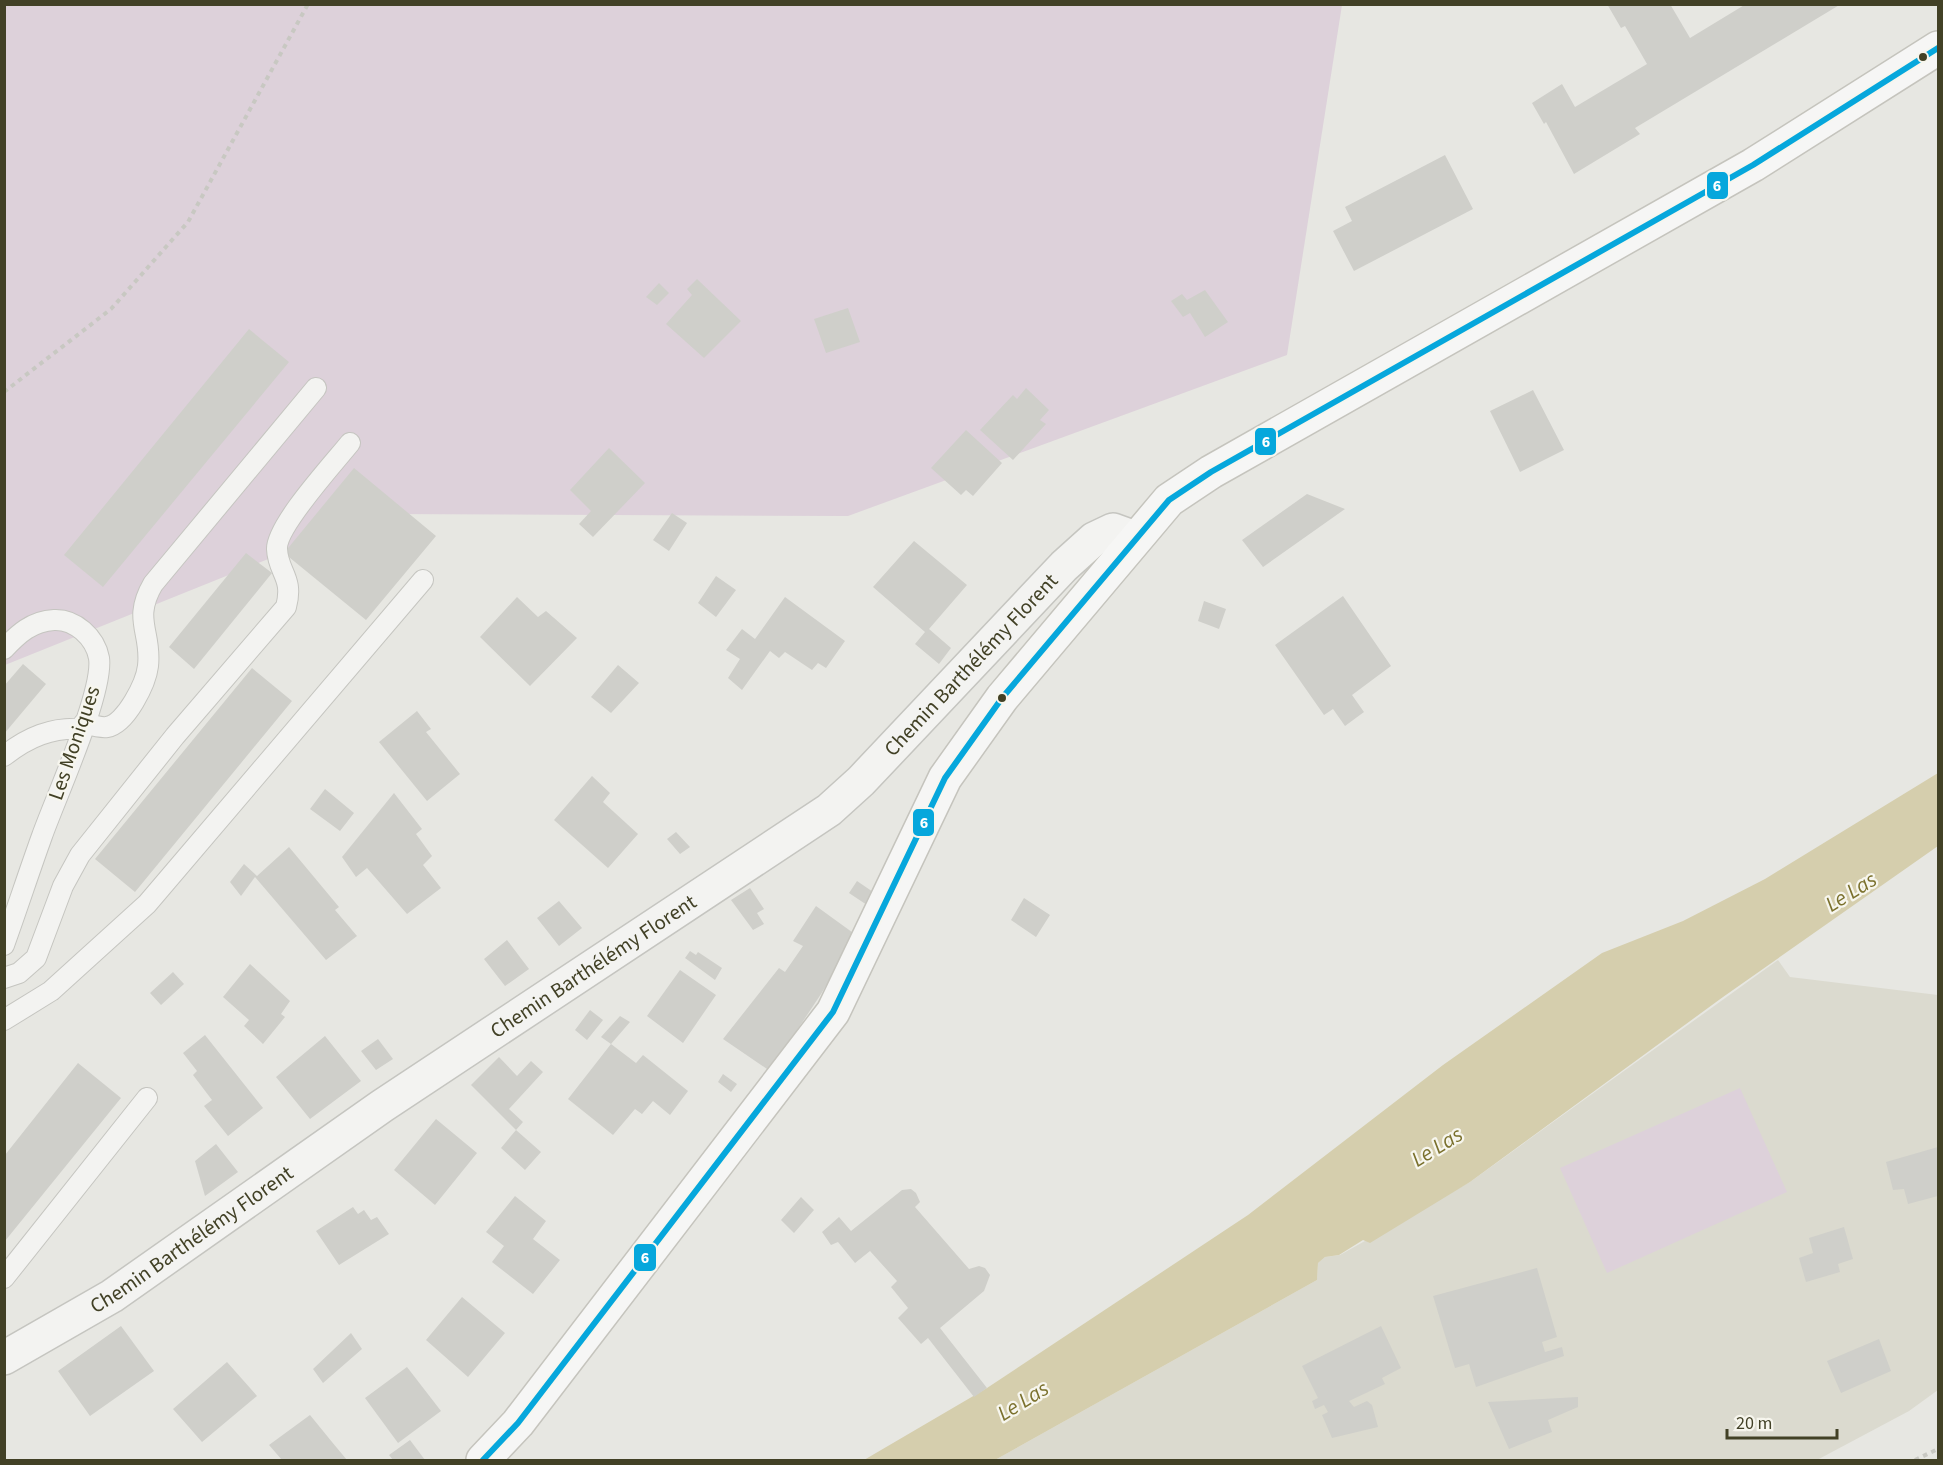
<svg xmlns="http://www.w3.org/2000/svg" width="1943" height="1465" font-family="'Source Sans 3',sans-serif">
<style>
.built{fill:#dbdacf}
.green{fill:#ddd1da}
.water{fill:#d5cead}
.building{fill:#cfcfca}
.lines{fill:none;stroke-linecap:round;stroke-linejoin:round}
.service-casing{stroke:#c5c5c0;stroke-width:22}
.tertiary-casing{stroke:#c5c5c0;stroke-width:36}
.primary-casing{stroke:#c5c4bd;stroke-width:36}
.path{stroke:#c8c8c2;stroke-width:4;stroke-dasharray:4.5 4.5;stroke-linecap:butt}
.service{stroke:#f3f3f1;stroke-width:20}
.tertiary{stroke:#f3f3f1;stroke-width:33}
.primary{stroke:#f6f6f5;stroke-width:33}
.bus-1-casing{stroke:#f7f6ee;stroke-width:10}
.bus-1{stroke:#06a7dc;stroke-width:6}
.bus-dot{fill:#424126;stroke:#f7f6ee;stroke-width:2}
.labels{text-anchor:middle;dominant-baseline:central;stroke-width:4.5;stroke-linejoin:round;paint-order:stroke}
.street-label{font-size:21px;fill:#424126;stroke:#f7f6ee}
.water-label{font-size:22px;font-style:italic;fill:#7a702c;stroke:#f7f6ee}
.line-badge{stroke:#f7f6ee;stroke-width:2}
.badge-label{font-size:16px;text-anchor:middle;font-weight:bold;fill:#fff}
</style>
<rect width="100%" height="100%" fill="#e7e7e2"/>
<!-- built -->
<path class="built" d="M1778,960L1790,977L1938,995V1390L1909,1411L1817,1460H995L1317,1280L1318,1263L1325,1257L1340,1255L1470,1182Z"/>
<!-- green -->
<path class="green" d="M5,5H1342L1287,355L848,516L380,514L5,665Z
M1740,1088L1787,1192L1607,1273L1560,1168Z"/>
<!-- water -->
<path class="water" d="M1938,773V846L1723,997L1470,1182L1370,1243L1363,1240L1339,1255L1325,1257L1318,1263L1317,1280L995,1460H864L987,1388L1248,1215L1443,1065L1602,953L1683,921L1765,879Z"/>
<!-- building -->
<path class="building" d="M1607,4H1670L1690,38L1746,4H1841L1635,128L1640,134L1574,174L1546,122L1544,124L1532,103L1562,84L1575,107L1647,64L1625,26L1621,28Z
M1445,155L1473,209L1354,271L1333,231L1352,221L1345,207Z
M697,279L741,321L704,358L666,324L692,295L687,289Z
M659,283L669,293L657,305L646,297Z
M1205,290L1228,322L1205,337L1190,313L1183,317L1171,301L1182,294L1187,300Z
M848,308L860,342L826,353L814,319Z
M249,329L289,362L103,587L64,555Z
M1026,388L1049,410L1040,420L1046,424L1013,460L980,430L1013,395L1017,399Z
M1533,390L1564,450L1520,472L1490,411Z
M966,430L1002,463L973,496L966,490L961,495L931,468Z
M609,448L645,483L593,537L579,524L591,511L570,490Z
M354,468L436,536L366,620L284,553Z
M1307,494L1345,509L1263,567L1242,540Z
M672,513L687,523L669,551L653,540Z
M914,541L967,585L929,629L951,648L939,664L915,644L925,632L873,587Z
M246,553L272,573L194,669L169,647Z
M716,576L736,590L716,617L698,603Z
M1343,596L1391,666L1352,695L1364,712L1345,726L1333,709L1324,715L1275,645Z
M517,597L538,617L546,611L577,638L530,686L480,637Z
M785,597L845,641L826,668L818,663L812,670L785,652L779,658L770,651L742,690L728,678L740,659L726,650L742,629L755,639Z
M1204,601L1226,609L1219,629L1198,621Z
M23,664L46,684L4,734V686Z
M618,665L639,683L611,713L591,697Z
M252,668L292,701L135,892L95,859Z
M417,711L431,729L426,732L460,774L427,801L379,742Z
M592,776L610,793L603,802L638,834L608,868L554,820Z
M325,789L354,813L340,831L310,809Z
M394,793L422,829L416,834L432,856L423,865L441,888L407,914L367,868L356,877L342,857Z
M676,832L690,847L680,854L667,839Z
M289,847L339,907L335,910L357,936L326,960L255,877L241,896L230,882L244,864L257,876Z
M857,881L876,894L870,907L849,893Z
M750,888L764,909L757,913L764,924L753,930L731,900Z
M1024,898L1050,915L1036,937L1011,920Z
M559,901L582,928L559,946L537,918Z
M816,906L856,935L821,994L770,1071L723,1039L779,968L785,972L803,946L793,941Z
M507,940L529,969L505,986L484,959Z
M690,951L696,955L698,952L722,968L715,980L685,958Z
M250,964L290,1001L281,1014L285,1017L263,1044L244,1026L249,1020L223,997Z
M680,970L716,995L683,1043L647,1016Z
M173,972L184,984L161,1005L150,993Z
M590,1010L603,1020L587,1040L575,1030Z
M620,1016L630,1022L611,1044L601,1037Z
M205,1035L263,1108L228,1136L204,1106L212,1100L193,1075L197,1071L183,1053Z
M325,1036L361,1081L310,1119L276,1077Z
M378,1039L393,1059L376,1070L361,1051Z
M611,1044L636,1063L643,1055L688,1091L670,1115L653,1101L642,1114L635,1109L613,1135L568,1099Z
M499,1057L517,1076L531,1061L543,1072L509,1109L523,1122L516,1130L471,1085Z
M78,1063L121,1098L5,1241V1155Z
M723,1074L737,1084L731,1092L718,1082Z
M436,1119L477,1153L435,1205L394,1170Z
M516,1130L541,1152L525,1170L501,1148Z
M216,1144L238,1172L205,1196L195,1161Z
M1938,1147V1196L1908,1204L1904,1189L1893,1190L1886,1162Z
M911,1189L916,1193L920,1202L915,1207L969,1269L979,1266L985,1268L990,1275L984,1291L940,1328L987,1388L974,1397L928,1338L921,1344L898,1318L908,1308L891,1287L897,1281L870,1251L855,1263L838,1242L831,1245L822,1232L839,1217L851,1231L902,1190Z
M515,1196L546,1221L533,1239L560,1260L533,1294L492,1262L504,1246L486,1232Z
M801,1197L814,1210L794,1233L781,1220Z
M353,1207L358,1214L364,1210L371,1220L377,1217L389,1234L339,1265L316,1231Z
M1844,1227L1853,1259L1838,1264L1840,1272L1806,1282L1799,1258L1813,1253L1809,1238Z
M1537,1268L1557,1337L1542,1342L1545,1352L1562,1347L1564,1356L1476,1387L1469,1364L1455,1368L1433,1296Z
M462,1297L505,1333L468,1377L426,1340Z
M121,1326L154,1371L90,1416L58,1371Z
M1381,1326L1401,1368L1382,1378L1385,1384L1349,1401L1354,1407L1367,1401L1372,1405L1378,1427L1332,1438L1322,1415L1328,1412L1324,1405L1315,1409L1312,1401L1318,1398L1302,1366Z
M351,1333L362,1349L323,1383L313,1369Z
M1879,1339L1891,1371L1841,1393L1827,1361Z
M227,1362L257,1396L202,1442L173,1409Z
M407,1367L441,1411L398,1443L365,1398Z
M1578,1397V1407L1548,1420L1552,1432L1509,1449L1488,1402Z
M310,1415L332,1442L347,1460H282L269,1445Z
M410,1440L425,1460H393L389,1455Z"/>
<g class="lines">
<!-- service casing -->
<g class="service-casing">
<path id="service" d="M4,649C18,634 32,621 54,620C75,619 95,637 99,658C104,692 55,799 42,836C29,872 17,909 4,945
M84,723C91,725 100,728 107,727C126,724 146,683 148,666C152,632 132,620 153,584L316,388
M4,756C28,737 52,727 82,729
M4,978L19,973L36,958L63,886L80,855L175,736L286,607C294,577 278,573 277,549C276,526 334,463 350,443
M4,1020L51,991L147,904L423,580
M4,1278L147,1098"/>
</g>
<!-- tertiary casing -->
<g class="tertiary-casing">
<g id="tertiary">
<path id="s1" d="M4,1358L112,1296L382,1106L829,810L861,781L1064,566L1094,539L1113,530L1135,538"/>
</g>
</g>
<!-- primary casing -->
<g class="primary-casing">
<path id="primary" d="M483,1460L518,1423L833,1012L945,778L1002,698L1169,500L1211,472L1753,165L1938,48"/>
</g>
<!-- path -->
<path class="path" d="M4,392L111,309L188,222L308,4
M1915,1460L1938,1449"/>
<!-- service -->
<use href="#service" class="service"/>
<!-- tertiary -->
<use href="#tertiary" class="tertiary"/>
<!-- primary -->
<use href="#primary" class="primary"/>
<!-- bus-1 casing -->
<g class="bus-1-casing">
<path id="bus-1" d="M483,1460L518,1423L833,1012L945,778L1002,698L1169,500L1211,472L1753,165L1938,48"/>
</g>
<!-- bus-1 -->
<use href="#bus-1" class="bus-1"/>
</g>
<!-- markers -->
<g class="bus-dot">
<circle cx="1923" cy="57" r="5"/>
<circle cx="1002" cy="698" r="5"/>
</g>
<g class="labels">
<!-- street labels -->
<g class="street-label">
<text stroke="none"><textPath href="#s1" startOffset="1194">Chemin Barthélémy Florent</textPath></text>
<text transform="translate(74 743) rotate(-71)">Les Moniques</text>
<text stroke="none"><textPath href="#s1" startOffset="708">Chemin Barthélémy Florent</textPath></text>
<text stroke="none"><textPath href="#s1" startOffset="222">Chemin Barthélémy Florent</textPath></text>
</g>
<!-- water labels -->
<g class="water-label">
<text transform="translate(1851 892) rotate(-32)">Le Las</text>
<text transform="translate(1437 1147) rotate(-32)">Le Las</text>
<text transform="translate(1023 1401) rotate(-32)">Le Las</text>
</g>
</g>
<g class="line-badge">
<rect x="1706" y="171" width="23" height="29" rx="6" fill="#06a7dc"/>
<rect x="1254" y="427" width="23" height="29" rx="6" fill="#06a7dc"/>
<rect x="912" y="808" width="23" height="29" rx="6" fill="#06a7dc"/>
<rect x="633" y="1243" width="24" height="29" rx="6" fill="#06a7dc"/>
</g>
<g class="badge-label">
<text x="1717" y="191">6</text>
<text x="1266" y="447">6</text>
<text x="924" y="828">6</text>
<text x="645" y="1263">6</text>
</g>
<!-- border -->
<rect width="1943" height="1465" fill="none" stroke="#424126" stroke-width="12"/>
<!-- scale -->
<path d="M1727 1429v9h110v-9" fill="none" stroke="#424126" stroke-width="3"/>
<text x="1736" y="1429" font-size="18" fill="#424126" stroke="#f7f6ee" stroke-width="4.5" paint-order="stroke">20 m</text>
</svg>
